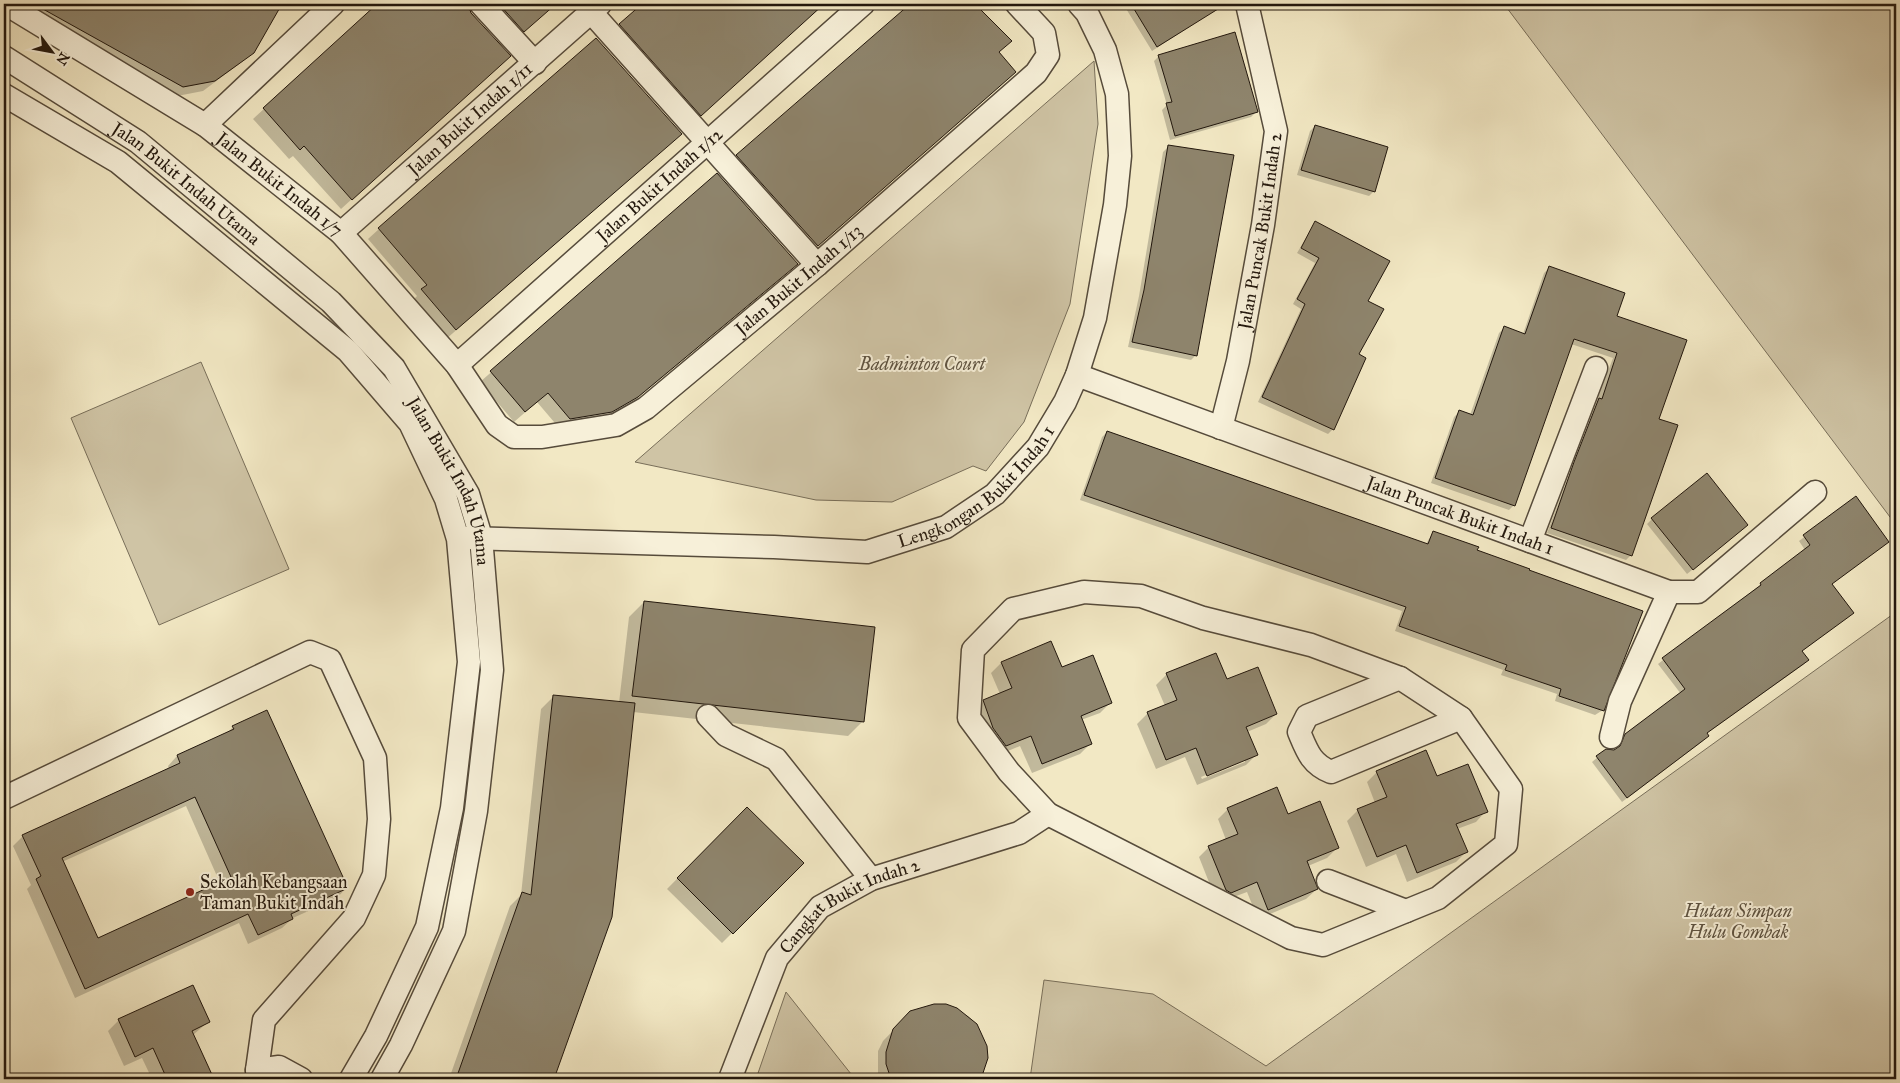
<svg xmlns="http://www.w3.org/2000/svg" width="1900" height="1083" font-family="'IM FELL Great Primer',serif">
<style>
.green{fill:#cfc4a5;stroke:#786e59}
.shadow{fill:#0003;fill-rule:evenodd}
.building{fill:#8e846c;stroke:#22170d;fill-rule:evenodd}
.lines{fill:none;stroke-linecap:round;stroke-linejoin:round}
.minor-casing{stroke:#564b3b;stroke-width:25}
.minor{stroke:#f7f0d9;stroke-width:22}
.poi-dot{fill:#8f2418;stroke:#f7f0d9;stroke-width:2}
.labels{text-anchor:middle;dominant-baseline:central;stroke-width:4;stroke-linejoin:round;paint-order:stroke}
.street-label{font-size:18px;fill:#22170d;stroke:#f7f0d9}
.park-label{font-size:18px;font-style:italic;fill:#5f5442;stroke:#f7f0d9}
.poi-label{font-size:18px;fill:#22170d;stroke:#f7f0d9;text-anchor:start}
</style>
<rect width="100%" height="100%" fill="#f2e8c4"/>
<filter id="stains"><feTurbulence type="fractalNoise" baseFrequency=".004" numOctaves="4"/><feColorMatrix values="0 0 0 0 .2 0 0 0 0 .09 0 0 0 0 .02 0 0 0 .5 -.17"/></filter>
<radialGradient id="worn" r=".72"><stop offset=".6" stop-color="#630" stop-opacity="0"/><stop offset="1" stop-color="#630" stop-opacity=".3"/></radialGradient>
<!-- green -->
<path class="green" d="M1504,4H1896V525L1845,457Z
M1094,61L1098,124L1070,304L1024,422L986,471L973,466L892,502L816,500L635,462Z
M201,362L289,569L159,625L71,418Z
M1896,612V1079H1030L1044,980L1153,994L1266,1066Z
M786,992L855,1079H756Z"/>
<!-- shadow -->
<path class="shadow" d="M6,4H275L279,6L243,61L203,91L172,97Z
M379,4H463L509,56L341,209L293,156L289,159L253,119Z
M479,4H555L513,41Z
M644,4H824L690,125L610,35Z
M912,4H973L990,23L992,21L1010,41L998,53L1015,72L807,256L727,166Z
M1128,4H1222L1223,5L1152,51L1125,7Z
M1159,56L1256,112L1251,117L1170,140L1162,110L1167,105L1154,61Z
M1315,126L1374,191L1369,196L1297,175L1310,131Z
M681,134L445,340L412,301L417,296L368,239L379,229Z
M1168,147L1196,355L1191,360L1128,347L1139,296L1163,152Z
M717,174L796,264L627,407L600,422L560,429L537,402L514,422L480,382Z
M1315,223L1367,302L1358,355L1333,429L1328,434L1258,402L1301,309L1293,304L1315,263L1297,253Z
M1549,268L1616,317L1658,420L1631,555L1626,560L1547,533L1613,358L1571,344L1514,505L1509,510L1431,483L1454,417L1459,412L1470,415L1499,333L1504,328L1523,334L1544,273Z
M1107,432L1426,544L1433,532L1476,551L1603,710L1595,715L1555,701L1557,694L1501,675L1503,670L1395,631L1402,611L1080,500L1102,437Z
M1856,498L1831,584L1852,613L1801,651L1808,660L1803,665L1706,734L1703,741L1622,802L1592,762L1606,750H1617L1626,735L1681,694L1658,664L1805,550L1799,541Z
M1652,519L1742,530L1687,574L1647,524Z
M644,602L863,721L848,736L633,712L611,917L552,1079H449L510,906L521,895L541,709L554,696L619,703L629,617Z
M1001,663L1061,669L1111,702L1100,713L1081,720L1091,743L1080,754L1032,773L1020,746L996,756L974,711L984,701L1000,694L991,673Z
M1167,674L1226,681L1276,714L1266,724L1247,732L1256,755L1246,765L1197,785L1185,757L1156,769L1137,724L1148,713L1165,706L1156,685ZM1245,759V762L1202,779L1201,777Z
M233,727L346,888L337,898L293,918L282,928L248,944L239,923L75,998L27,889L31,885L13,846L23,836L169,769L168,766L177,756L226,734ZM186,806L220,883L97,939L62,862Z
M1377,772L1437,778L1486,811L1476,822L1457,829L1466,852L1456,862L1407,882L1396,854L1366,867L1347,821L1358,810L1375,803L1367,782Z
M747,808L802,863L722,943L667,889Z
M1228,809L1288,815L1337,848L1327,858L1308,866L1317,889L1306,899L1258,919L1247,892L1220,902L1216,900L1199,857L1209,847L1226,840L1218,819Z
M192,986L208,1022L193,1035L213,1079H152L142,1058L124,1066L108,1031L119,1020Z
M946,1006L968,1016L976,1024L986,1058L980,1079H878V1051L883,1041L911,1012Z"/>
<!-- building -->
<path class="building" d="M34,4H282L254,53L215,81L183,87Z
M377,4H468L471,13L511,56L352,200L304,146L300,150L263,108Z
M499,4H556L524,32Z
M642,4H824L701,116L619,24Z
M910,4H975L1012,41L999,52L1016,72L818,246L736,155Z
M1131,4H1226L1157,47Z
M1235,32L1258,112L1175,136L1166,103L1172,102L1158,55Z
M596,38L682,134L456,330L421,289L427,285L378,228Z
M1315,125L1388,147L1375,192L1301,170Z
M1168,145L1234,155L1197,356L1132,342L1144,290Z
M717,173L798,264L638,397L612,412L570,419L548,393L525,412L490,371Z
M1315,221L1390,261L1368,301L1384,309L1359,354L1366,358L1334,430L1262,397L1305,304L1297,299L1319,258L1301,248Z
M1549,266L1625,293L1617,316L1687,340L1659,419L1678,425L1632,556L1551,528L1574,462L1599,398L1602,399L1617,353L1574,339L1515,506L1435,478L1459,410L1473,415L1504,326L1525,334Z
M1107,431L1428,544L1433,531L1479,547L1477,550L1530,569L1529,570L1643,611L1604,711L1559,696L1561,689L1505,670L1507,665L1399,626L1406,607L1084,495Z
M1707,473L1748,525L1693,570L1651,518Z
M1856,496L1889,542L1832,584L1854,613L1802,651L1809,660L1707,733L1709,736L1627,798L1596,756L1606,749L1614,750L1620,746L1625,734L1685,689L1662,658L1761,585L1760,583L1810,545L1803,535Z
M644,601L875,627L864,722L632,696Z
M1051,641L1062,667L1093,655L1112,703L1081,716L1092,744L1042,764L1031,736L1006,746L993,728L983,700L1012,688L1001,662Z
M1216,653L1227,679L1258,667L1277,714L1246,727L1258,755L1207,776L1196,748L1166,760L1147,712L1177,700L1166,673Z
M553,695L635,703L612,917L554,1079H456L522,892L531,895Z
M267,710L348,888L291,914L293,919L258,935L248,914L85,989L36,879L41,876L22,835L180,763L177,755L234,729L232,726ZM195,797L231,877L98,938L62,858Z
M1426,750L1437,776L1468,764L1488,812L1456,824L1468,852L1417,873L1406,845L1377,857L1357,809L1387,797L1376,771Z
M1277,787L1288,814L1320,801L1339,848L1307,861L1318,889L1268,910L1257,882L1231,893L1226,890L1208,846L1238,834L1227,808Z
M747,807L804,863L733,934L677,878Z
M193,985L210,1022L192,1031L214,1079H167L153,1048L135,1057L118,1019Z
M934,1004H946L957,1008L977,1024L987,1046L988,1058L981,1079H891L886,1064V1052L893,1029L910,1011Z"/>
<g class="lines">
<!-- minor casing -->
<g class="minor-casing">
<g id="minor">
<path id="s1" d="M6,4L205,125L341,233L457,365L497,425L514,437H542L616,425L646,408L817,265L1036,73L1048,55L1044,33L1017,4"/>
<path d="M481,4L535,63"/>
<path d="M591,12L817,265"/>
<path id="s2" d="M4,57L138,142L331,302L394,368L468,494L481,537L492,670L476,811L454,931L401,1045L382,1079"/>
<path d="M4,95L118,162L348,351L410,423L446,499L458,539L469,662L452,808L427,927L376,1036L351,1079"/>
<path d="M205,125L333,4"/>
<path id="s3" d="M341,233L600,4"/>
<path id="s4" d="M457,365L863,4"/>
<path id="s5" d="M1077,375L1669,592H1698L1815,492"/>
<path id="s6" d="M1221,428L1238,361L1263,225L1276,131L1247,4"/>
<path id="s7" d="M466,538L774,547L867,552L946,527L995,494L1038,447L1065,402L1077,375L1095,318L1115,205L1120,156L1117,94L1105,50L1087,13L1079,4"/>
<path d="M1530,541L1596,368"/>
<path d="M1084,592L1141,596L1203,618L1311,645L1400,678L1461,718L1511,789L1506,844L1438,898L1323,945L1291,938L1048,814L1009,772L969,718L973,650L1013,609Z"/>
<path d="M1400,678L1307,716L1299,732C1307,751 1311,764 1331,772L1461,718"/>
<path d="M708,716L726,735L776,759L871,879"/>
<path d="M1611,737L1620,701L1669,592"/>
<path d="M4,798L310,652L330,660L375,758L379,819L374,875L354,918L264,1020L257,1070L260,1079"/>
<path d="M1328,881L1406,911"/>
<path d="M257,1070L279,1067L301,1079"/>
<path id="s8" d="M730,1079L777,958L820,907L871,879L1019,833L1048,814"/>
</g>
</g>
<!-- minor -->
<use href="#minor" class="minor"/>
</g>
<!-- markers -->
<circle class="poi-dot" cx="190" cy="892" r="5"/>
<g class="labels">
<!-- street labels -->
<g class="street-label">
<text stroke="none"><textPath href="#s3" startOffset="172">Jalan Bukit Indah 1/11</textPath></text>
<text stroke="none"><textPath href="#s1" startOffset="328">Jalan Bukit Indah 1/7</textPath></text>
<text stroke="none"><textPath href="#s2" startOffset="222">Jalan Bukit Indah Utama</textPath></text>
<text stroke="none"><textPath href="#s4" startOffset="271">Jalan Bukit Indah 1/12</textPath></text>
<text stroke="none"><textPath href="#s6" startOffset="201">Jalan Puncak Bukit Indah 2</textPath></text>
<text stroke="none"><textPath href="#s1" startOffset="1012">Jalan Bukit Indah 1/13</textPath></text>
<text stroke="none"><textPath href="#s2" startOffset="628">Jalan Bukit Indah Utama</textPath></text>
<text stroke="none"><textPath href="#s7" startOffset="532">Lengkongan Bukit Indah 1</textPath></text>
<text stroke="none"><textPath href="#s5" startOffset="408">Jalan Puncak Bukit Indah 1</textPath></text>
<text stroke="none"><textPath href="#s8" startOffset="222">Cangkat Bukit Indah 2</textPath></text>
</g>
<!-- park labels -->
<g class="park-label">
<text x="922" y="364">Badminton Court</text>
<text x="1738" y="911">Hutan Simpan<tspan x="1738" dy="21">Hulu Gombak</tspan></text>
</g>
<!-- poi labels -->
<g class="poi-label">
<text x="200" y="882">Sekolah Kebangsaan<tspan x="200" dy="21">Taman Bukit Indah</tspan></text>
</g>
</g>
<!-- margin -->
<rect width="1900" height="1083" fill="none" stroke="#f2e8c4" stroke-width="20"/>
<rect x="5" y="5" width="1890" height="1073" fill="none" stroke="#22170d" stroke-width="2.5"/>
<rect x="10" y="10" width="1880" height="1063" fill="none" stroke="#22170d"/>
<!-- north arrow -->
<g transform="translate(52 52) rotate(122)" stroke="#f7f0d9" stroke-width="4" paint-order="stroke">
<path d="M0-4L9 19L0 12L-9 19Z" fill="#22170d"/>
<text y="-8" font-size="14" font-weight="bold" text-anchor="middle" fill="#22170d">N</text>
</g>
<rect width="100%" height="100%" filter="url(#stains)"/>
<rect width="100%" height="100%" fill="url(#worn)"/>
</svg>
